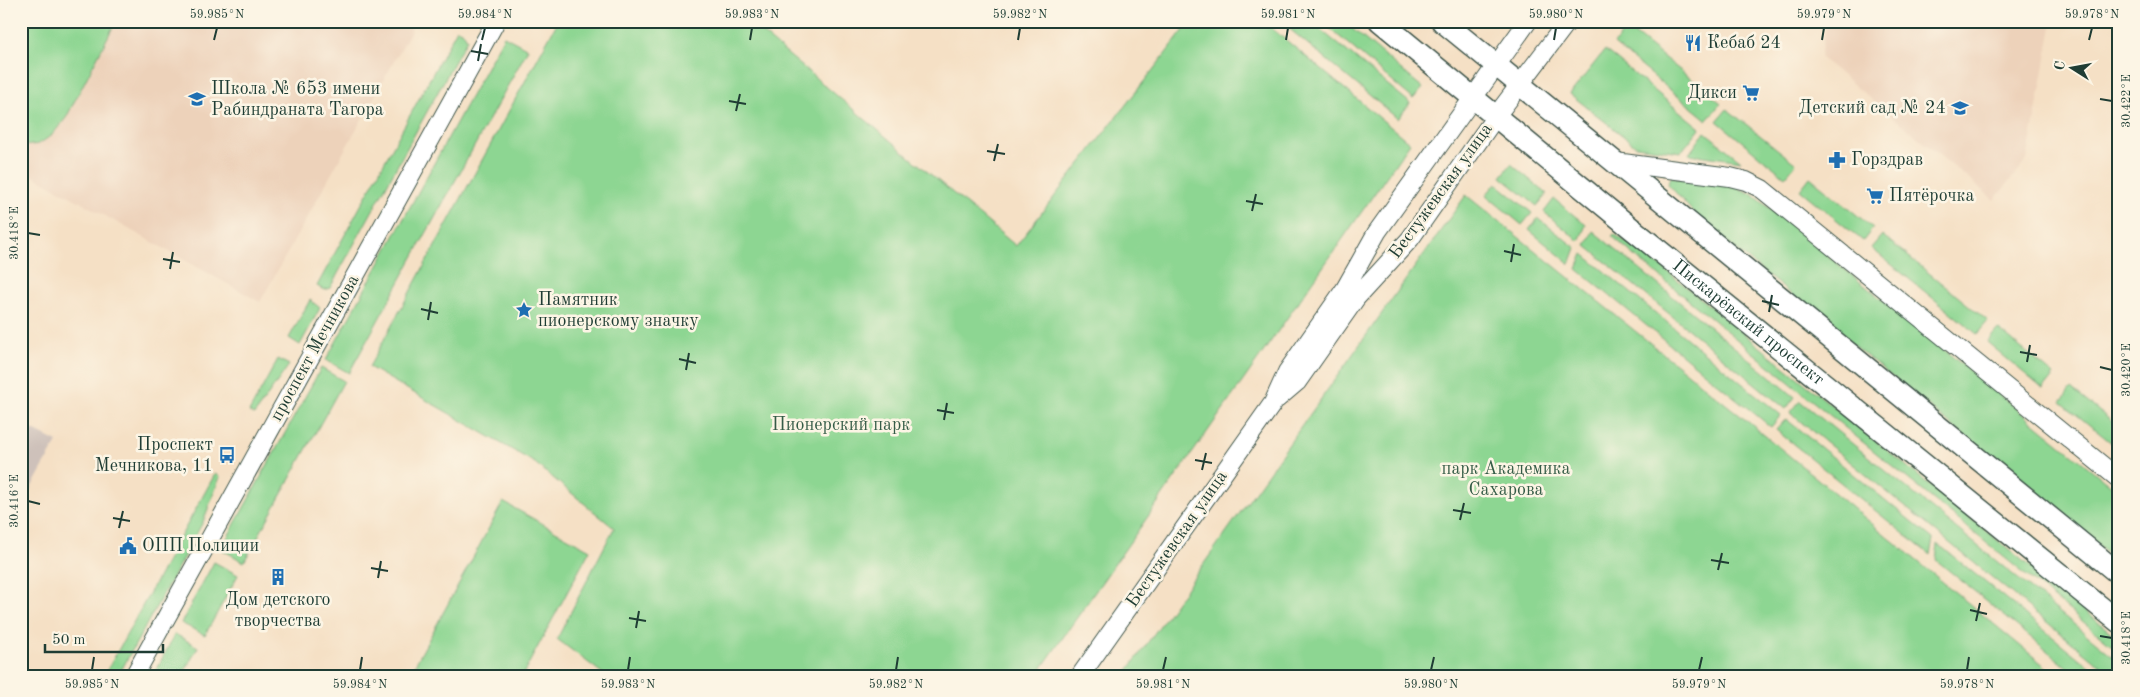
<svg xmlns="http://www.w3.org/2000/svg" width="2140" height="697" font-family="'Old Standard TT',serif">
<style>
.built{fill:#edd2ba}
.industrial{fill:#cec1ba}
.green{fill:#8dd692;stroke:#568a63}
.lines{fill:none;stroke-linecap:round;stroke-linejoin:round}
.minor-casing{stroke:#3f554a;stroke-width:20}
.major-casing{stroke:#3f554a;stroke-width:24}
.minor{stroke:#fff;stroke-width:18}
.major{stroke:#fff;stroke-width:21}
.ticks{fill:none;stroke:#1f3d34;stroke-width:2}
.labels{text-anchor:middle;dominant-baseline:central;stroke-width:5;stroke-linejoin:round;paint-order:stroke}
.poi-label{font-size:18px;fill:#1f3d34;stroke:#fcf5e5;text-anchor:start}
.street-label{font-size:18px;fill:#1f3d34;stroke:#fcf5e5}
.park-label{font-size:18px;fill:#355c47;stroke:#fcf5e5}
.neatline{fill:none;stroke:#1f3d34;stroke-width:2}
.ticks-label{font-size:12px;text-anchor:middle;fill:#1f3d34}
</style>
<rect width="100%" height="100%" fill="#fcf5e5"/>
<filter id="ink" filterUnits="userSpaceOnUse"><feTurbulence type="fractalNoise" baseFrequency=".02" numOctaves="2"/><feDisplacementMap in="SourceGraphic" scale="10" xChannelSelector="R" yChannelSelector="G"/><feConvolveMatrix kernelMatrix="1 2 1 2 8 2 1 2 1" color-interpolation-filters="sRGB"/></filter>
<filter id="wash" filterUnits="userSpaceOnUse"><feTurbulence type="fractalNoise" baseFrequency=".0096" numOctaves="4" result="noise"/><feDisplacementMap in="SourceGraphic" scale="20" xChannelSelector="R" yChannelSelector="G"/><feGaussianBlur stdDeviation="1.12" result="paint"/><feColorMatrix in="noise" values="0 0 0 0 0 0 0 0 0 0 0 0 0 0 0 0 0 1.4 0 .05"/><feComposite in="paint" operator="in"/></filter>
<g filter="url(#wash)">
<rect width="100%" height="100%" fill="#f5e0c5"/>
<!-- built -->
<path class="built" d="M21,21H398L412,29L260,302L21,169Z
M1827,21H2053L2027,160L1994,200L1820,57Z"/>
<!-- industrial -->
<path class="industrial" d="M21,424L57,442L21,506Z"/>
<!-- green -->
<path class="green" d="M21,21H116L66,118L52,135L39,144L24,146L21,145Z
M558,21H748L1016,246L1191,21H1263L1410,143L1036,676H606L557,639L614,528L535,463L369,367Z
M1280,21H1310L1410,103L1398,119Z
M1321,21H1343L1423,88L1413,99Z
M1627,28L1721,103L1707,120L1614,44Z
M457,29L463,32L467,39L330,288L324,290L317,286Z
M504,36L528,49L349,373L326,360Z
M1605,50L1700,128L1681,152L1636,146L1570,94Z
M1727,109L1796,164L1785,177L1717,121Z
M1705,132L1741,161L1689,154Z
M1511,164L1547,194L1537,206L1501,177Z
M1672,177L1733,186L1752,194L2119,492V562L1701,221L1668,184L1669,179Z
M1810,177L1873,228L1863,241L1800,190Z
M1496,183L1532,213L1522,225L1486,195Z
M1466,195L1752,425L2057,676H1124Z
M1554,199L1586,225L1579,241L1544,212Z
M1538,218L1576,248L1570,264L1529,230Z
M1593,231L1795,397L1786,409L1586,246Z
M1614,234L1647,255L2119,639V651L1642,262L1612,236Z
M1882,235L1988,321L1977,334L1871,248Z
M1583,254L1781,415L1771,427L1577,269Z
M310,300L320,308L300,345L289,338Z
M1998,329L2054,375L2043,389L1987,342Z
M278,359L289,365L254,415L249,412Z
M321,368L344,381L244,562L221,549Z
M2071,389L2119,427V449L2061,402Z
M1800,401L2119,661V676H2113L1790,413Z
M1786,419L1933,539L1930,555L1776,430Z
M215,474L220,477L203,522L118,676H104Z
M503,502L590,550L522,676H409Z
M1938,544L2101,676H2078L1936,560Z
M214,562L238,575L205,635L181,623Z
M175,634L198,647L182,676H153Z"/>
</g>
<g filter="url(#ink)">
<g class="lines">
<!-- minor casing -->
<g class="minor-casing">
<path id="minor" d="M1615,162L1730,177L1746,181L1762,189L2119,479
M1277,399L1297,382L1356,298L1410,239L1496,116L1568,21
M134,676L496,21
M1080,676L1273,403L1287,372L1345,289L1377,232L1528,21"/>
</g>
<!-- major casing -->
<g class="major-casing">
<g id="major">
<path id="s1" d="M1380,21L1631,228L2119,622"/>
<path d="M1442,21L2119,574"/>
</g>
</g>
<!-- minor -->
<use href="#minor" class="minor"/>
<!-- major -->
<use href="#major" class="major"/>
</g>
</g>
<!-- ticks -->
<path class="ticks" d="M214,40L217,28M482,40L485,28M750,40L752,28M1018,40L1020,28M1286,40L1288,28M1554,40L1556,28M1822,40L1824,28M2089,40L2092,28M471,51L488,54M478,61L481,44M2100,99L2112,101M729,101L746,104M736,111L740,94M987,151L1005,154M994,161L998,144M1246,201L1263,204M1252,211L1256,194M28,233L40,235M1504,251L1521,255M163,259L180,262M1511,262L1514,244M170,269L173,252M1762,301L1779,305M421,309L438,313M1769,312L1772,295M428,320L431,302M2020,352L2037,355M679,359L696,363M2027,362L2030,345M2100,367L2112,370M686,370L689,353M937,410L954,413M944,420L947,403M1195,460L1212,463M1202,470L1206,453M28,501L40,504M1453,510L1471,513M113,518L130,521M1460,520L1464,503M119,528L123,511M1711,560L1729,563M371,568L388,571M1718,570L1722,553M378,578L381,561M1970,610L1987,614M629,618L646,621M1976,621L1980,603M636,628L639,611M2100,636L2112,638M92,670L94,657M360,670L362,657M628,670L630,657M896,670L898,657M1163,670L1166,657M1431,670L1434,657M1699,670L1702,657M1967,670L1969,657"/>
<!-- icons -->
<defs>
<g id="restaurant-bare" transform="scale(1.35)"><path d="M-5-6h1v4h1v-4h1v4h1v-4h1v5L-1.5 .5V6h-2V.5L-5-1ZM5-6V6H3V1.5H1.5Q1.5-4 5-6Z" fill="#1f6fb2" stroke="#fcf5e5" stroke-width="2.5" paint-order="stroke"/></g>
<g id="supermarket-bare" transform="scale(1.35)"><path d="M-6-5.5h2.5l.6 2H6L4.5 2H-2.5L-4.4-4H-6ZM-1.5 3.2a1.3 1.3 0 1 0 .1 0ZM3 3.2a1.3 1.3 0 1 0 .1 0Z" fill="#1f6fb2" stroke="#fcf5e5" stroke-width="2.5" paint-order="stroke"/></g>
<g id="school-bare" transform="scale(1.35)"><path d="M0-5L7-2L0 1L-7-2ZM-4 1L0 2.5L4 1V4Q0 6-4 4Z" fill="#1f6fb2" stroke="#fcf5e5" stroke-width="2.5" paint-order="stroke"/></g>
<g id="pharmacy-bare" transform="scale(1.35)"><path d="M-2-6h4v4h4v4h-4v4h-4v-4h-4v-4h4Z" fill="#1f6fb2" stroke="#fcf5e5" stroke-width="2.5" paint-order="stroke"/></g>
<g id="sight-bare" transform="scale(1.35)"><path d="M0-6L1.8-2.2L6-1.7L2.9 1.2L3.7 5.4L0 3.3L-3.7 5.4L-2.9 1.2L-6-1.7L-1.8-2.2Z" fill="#1f6fb2" stroke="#fcf5e5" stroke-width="2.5" paint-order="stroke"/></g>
<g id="bus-bare" transform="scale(1.35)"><path d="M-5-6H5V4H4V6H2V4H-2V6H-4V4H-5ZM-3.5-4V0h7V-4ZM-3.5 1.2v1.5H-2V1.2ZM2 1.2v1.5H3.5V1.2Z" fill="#1f6fb2" stroke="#fcf5e5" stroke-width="2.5" paint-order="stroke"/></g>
<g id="civic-bare" transform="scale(1.35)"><path d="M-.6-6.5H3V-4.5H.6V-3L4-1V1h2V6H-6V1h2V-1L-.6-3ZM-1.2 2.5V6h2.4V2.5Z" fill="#1f6fb2" stroke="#fcf5e5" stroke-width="2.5" paint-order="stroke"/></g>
<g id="building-bare" transform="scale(1.35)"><path d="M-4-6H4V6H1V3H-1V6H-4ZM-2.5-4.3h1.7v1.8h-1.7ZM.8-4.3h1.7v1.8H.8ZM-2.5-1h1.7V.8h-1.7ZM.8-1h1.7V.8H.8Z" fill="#1f6fb2" stroke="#fcf5e5" stroke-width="2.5" paint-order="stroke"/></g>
</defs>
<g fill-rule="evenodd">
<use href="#restaurant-bare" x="1693" y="43"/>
<use href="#supermarket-bare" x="1751" y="93"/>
<use href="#school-bare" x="197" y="99"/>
<use href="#school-bare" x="1960" y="108"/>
<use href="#pharmacy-bare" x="1837" y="160"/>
<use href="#supermarket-bare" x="1875" y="196"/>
<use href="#sight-bare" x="524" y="310"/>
<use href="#bus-bare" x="227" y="455"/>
<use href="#civic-bare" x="128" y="546"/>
<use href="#building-bare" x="278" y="577"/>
</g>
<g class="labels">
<!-- poi labels -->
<g class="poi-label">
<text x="1707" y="43">Кебаб 24</text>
<text x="211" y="89">Школа № 653 имени<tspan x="211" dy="21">Рабиндраната Тагора</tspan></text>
<text x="1737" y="93" text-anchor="end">Дикси</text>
<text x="1946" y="108" text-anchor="end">Детский сад № 24</text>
<text x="1851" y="160">Горздрав</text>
<text x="1889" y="196">Пятёрочка</text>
<text x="538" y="300">Памятник<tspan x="538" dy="21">пионерскому значку</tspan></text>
<text x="213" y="445" text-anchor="end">Проспект<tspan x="213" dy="21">Мечникова, 11</tspan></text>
<text x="142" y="546">ОПП Полиции</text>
<text x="278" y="600" text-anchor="middle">Дом детского<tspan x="278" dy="21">творчества</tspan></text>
</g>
<!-- street labels -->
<g class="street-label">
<text transform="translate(1441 191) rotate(-54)">Бестужевская улица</text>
<text stroke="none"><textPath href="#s1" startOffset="476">Пискарёвский проспект</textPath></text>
<text transform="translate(315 348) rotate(-61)">проспект Мечникова</text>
<text transform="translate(1177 539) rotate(-55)">Бестужевская улица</text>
</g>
<!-- park labels -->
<g class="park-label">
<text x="841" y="425">Пионерский парк</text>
<text x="1506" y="469">парк Академика<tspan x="1506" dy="21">Сахарова</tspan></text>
</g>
</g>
<!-- margin -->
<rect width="2140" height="697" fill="none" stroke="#fcf5e5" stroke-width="55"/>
<!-- north arrow -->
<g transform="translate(2072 68) rotate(281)" stroke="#fcf5e5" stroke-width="4" paint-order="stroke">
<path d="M0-4L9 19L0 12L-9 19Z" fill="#1f3d34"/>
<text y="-8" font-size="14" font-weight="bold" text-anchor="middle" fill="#1f3d34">С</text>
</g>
<!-- scale -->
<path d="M45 644v8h118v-8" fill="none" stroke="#1f3d34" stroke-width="2.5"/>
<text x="52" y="644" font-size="15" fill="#1f3d34" stroke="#fcf5e5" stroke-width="4" paint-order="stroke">50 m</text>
<rect x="28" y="28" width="2084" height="642" class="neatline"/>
<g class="ticks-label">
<text x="217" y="18">59.985°N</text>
<text x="485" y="18">59.984°N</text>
<text x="752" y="18">59.983°N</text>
<text x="1020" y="18">59.982°N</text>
<text x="1288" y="18">59.981°N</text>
<text x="1556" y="18">59.980°N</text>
<text x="1824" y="18">59.979°N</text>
<text x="2092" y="18">59.978°N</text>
<text transform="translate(2126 101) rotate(-90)" y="4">30.422°E</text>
<text transform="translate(14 233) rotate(-90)" y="4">30.418°E</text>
<text transform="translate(2126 370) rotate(-90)" y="4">30.420°E</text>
<text transform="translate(14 501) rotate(-90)" y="4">30.416°E</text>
<text transform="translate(2126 638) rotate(-90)" y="4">30.418°E</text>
<text x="92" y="688">59.985°N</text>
<text x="360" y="688">59.984°N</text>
<text x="628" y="688">59.983°N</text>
<text x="896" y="688">59.982°N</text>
<text x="1163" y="688">59.981°N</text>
<text x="1431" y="688">59.980°N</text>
<text x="1699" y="688">59.979°N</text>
<text x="1967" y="688">59.978°N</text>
</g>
</svg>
